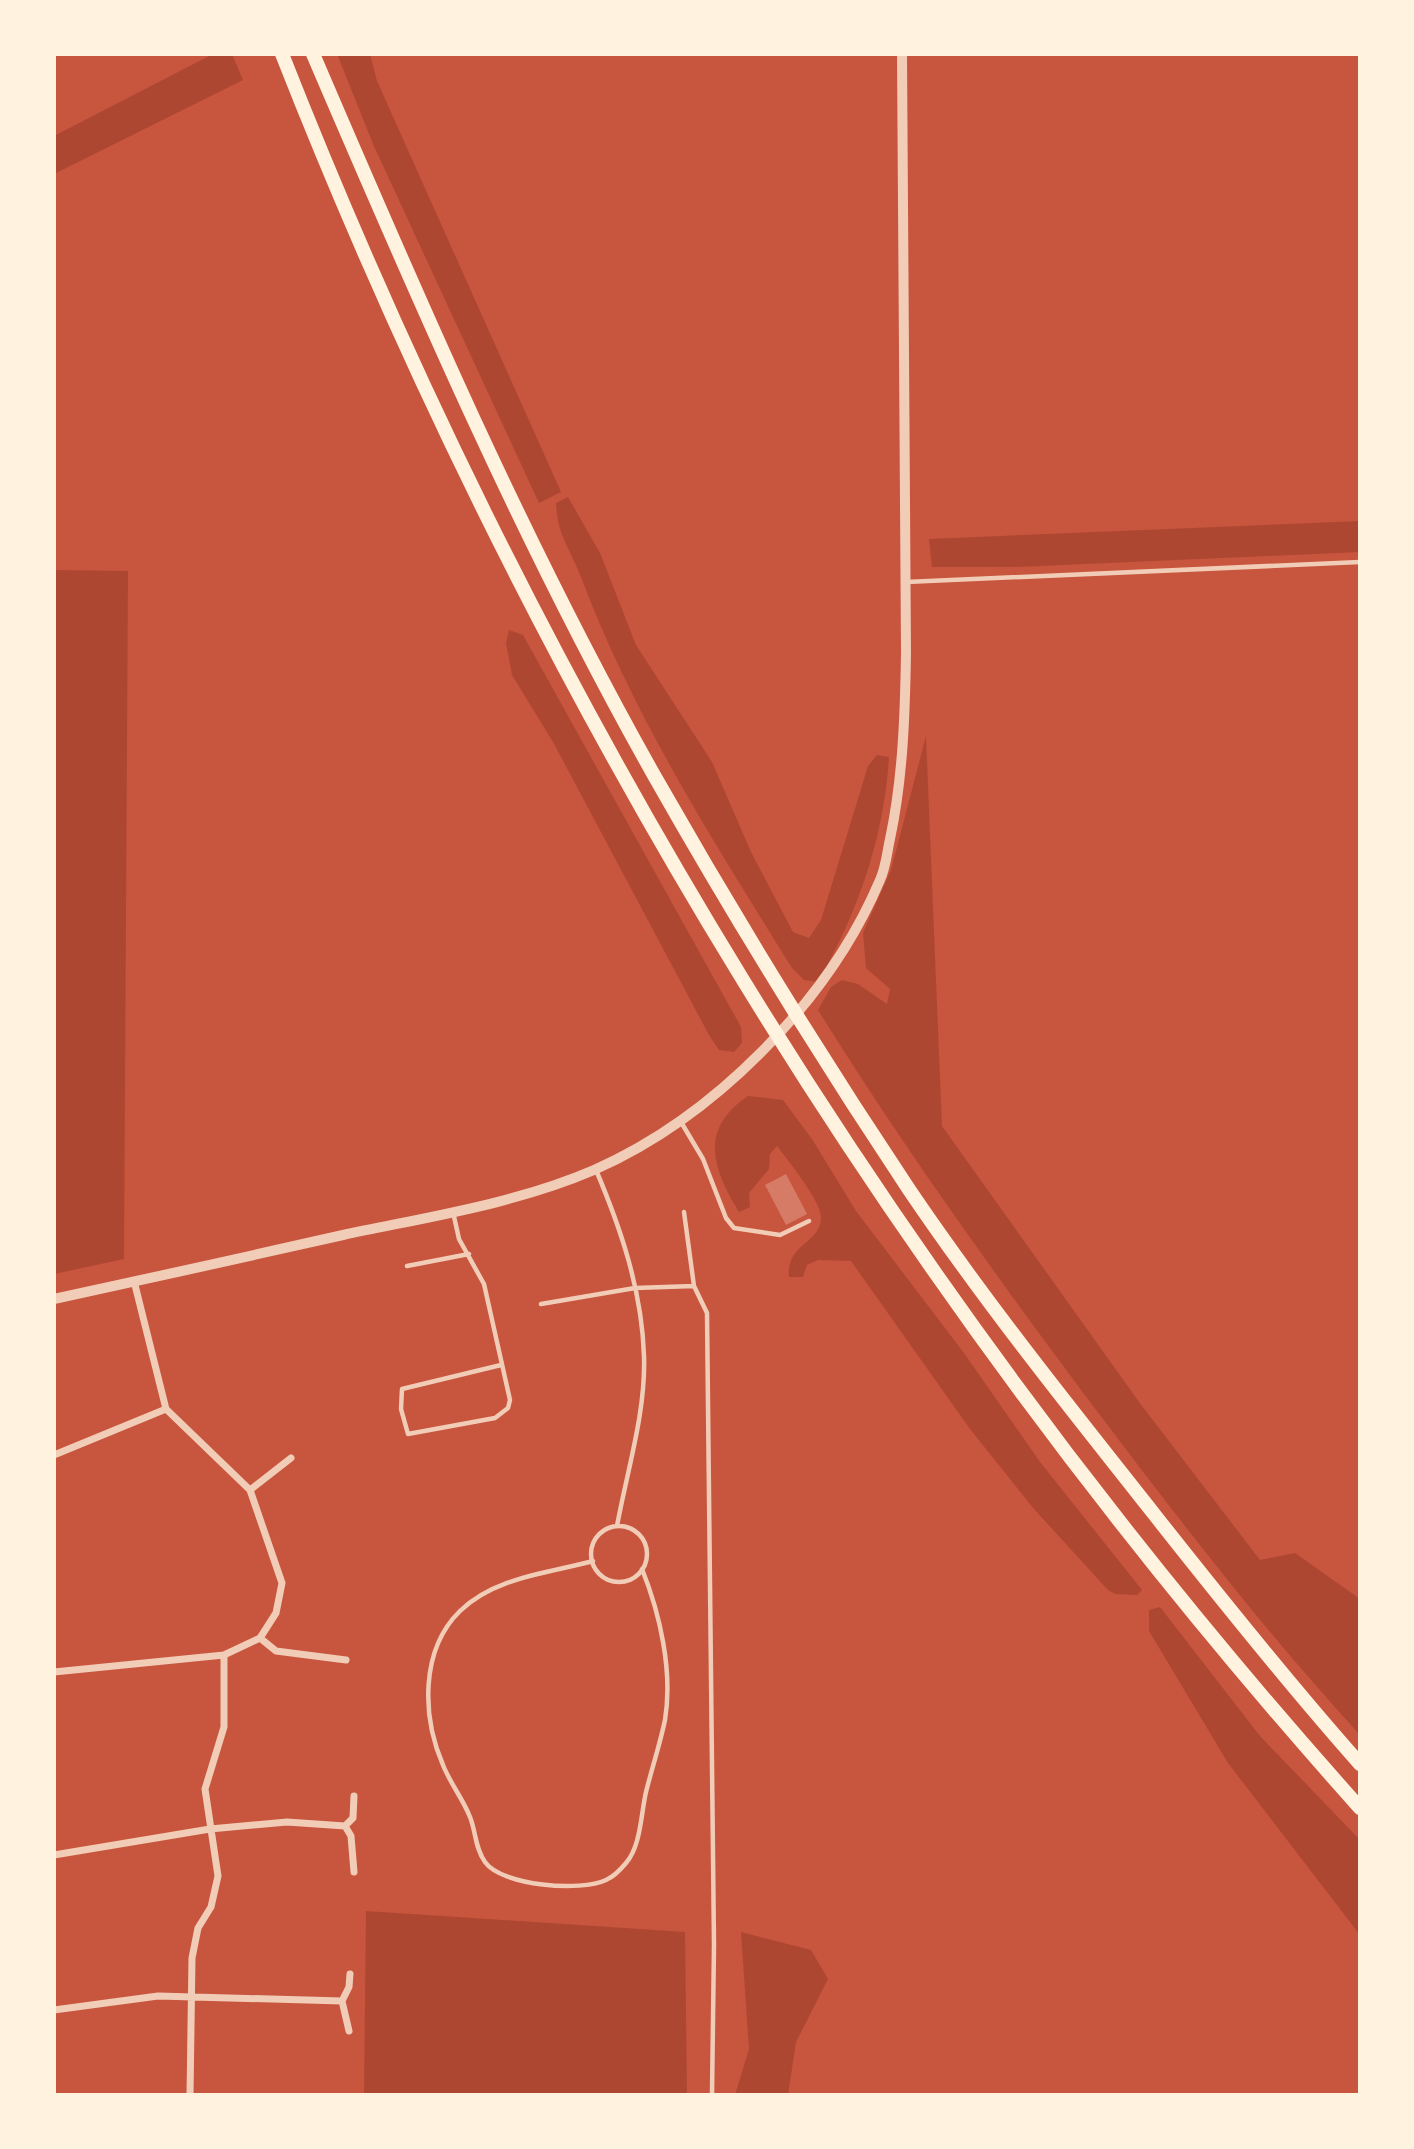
<svg xmlns="http://www.w3.org/2000/svg" width="1414" height="2149" font-family="'Varela Round',sans-serif">
<style>
.green{fill:#ae4732}
.building{fill:#d67c66}
.lines{fill:none;stroke-linecap:round;stroke-linejoin:round}
.service{stroke:#f1ccb7;stroke-width:4.5}
.minor{stroke:#f1ccb7;stroke-width:7}
.tertiary{stroke:#f1ccb7;stroke-width:10}
.trunk{stroke:#fff3e0;stroke-width:14}
</style>
<rect width="100%" height="100%" fill="#c8553d"/>
<!-- green -->
<path class="green" d="M213,54H232L243,80L54,174V136Z
M337,54H370L377,81L561,492L539,503L373,144Z
M568,497L600,553L636,645L712,762L751,852L793,932L809,938L821,920L868,766L877,755L889,757C884,838 858,912 818,982L804,980L792,968C714,842 633,716 581,577C570,549 557,534 556,503Z
M1360,521V552L1018,567H932L929,539Z
M54,570L128,571L124,1259L54,1274Z
M509,630L523,635L741,1027L742,1043L734,1052L719,1050L709,1035L553,742L512,675L506,643Z
M926,736L942,1126L1139,1402L1260,1560L1295,1553L1360,1599V1735C1269,1636 1187,1530 1106,1423C1005,1289 907,1153 818,1010L831,987L842,980L858,984L887,1004L890,989L866,968L863,933L891,870Z
M748,1096L783,1100L812,1139L856,1211L964,1353L1040,1462L1142,1590L1137,1595L1115,1594L1108,1590L1034,1509L970,1429L851,1261L818,1260L807,1265L803,1277H789C786,1243 821,1244 821,1217C821,1201 787,1159 777,1146L770,1154L769,1169L749,1193L750,1207L739,1212C712,1168 699,1129 748,1096Z
M1160,1607L1260,1736L1360,1840V1935L1228,1763L1149,1631V1610Z
M366,1911L685,1932L687,2095H364Z
M741,1932L811,1950L828,1979L796,2042L788,2095H735L749,2049Z"/>
<!-- building -->
<path class="building" d="M786,1174L807,1214L786,1225L765,1185Z"/>
<g class="lines">
<!-- service -->
<path class="service" d="M906,582L1360,562
M681,1122L703,1159L726,1218L734,1228L780,1235L809,1221
M596,1170C621,1229 642,1291 644,1356C646,1412 627,1471 617,1526
M453,1212L459,1239L484,1284L510,1400L508,1408L495,1418L408,1434L401,1409L402,1389L501,1365
M407,1266L469,1254
M694,1286L707,1313L714,1945L712,2095
M541,1304L635,1288L694,1286L684,1212
M591 1554a28 28 0 1 1 56 0a28 28 0 1 1-56 0Z
M593,1561C549,1573 495,1577 460,1611C420,1650 422,1717 443,1765C450,1783 463,1799 470,1817C476,1832 475,1848 485,1862C502,1886 581,1892 606,1880C613,1877 621,1869 626,1863C641,1846 641,1813 646,1792C652,1768 660,1744 665,1720C673,1671 660,1614 642,1569"/>
<!-- minor -->
<path class="minor" d="M54,1455L166,1409
M250,1490L291,1458
M260,1638L276,1651L346,1660
M54,1672L224,1655L260,1638L276,1613L282,1583L250,1490L166,1409L134,1281
M345,1826L351,1836L354,1872
M345,1826L353,1818L354,1796
M54,1855L210,1829L287,1822L345,1826
M342,2001L349,2031
M342,2001L349,1987L350,1974
M54,2010L158,1996L342,2001
M190,2095L192,1958L198,1928L211,1907L218,1876L205,1789L224,1727V1655"/>
<!-- tertiary -->
<path class="tertiary" d="M54,1299C150,1278 247,1257 343,1235C427,1217 515,1204 594,1170C714,1117 829,1001 880,880C886,867 887,852 890,839C903,778 905,715 906,653L902,54"/>
<!-- trunk -->
<path class="trunk" d="M282,54C536,700 897,1291 1360,1808
M313,54C418,299 524,545 655,777C735,918 820,1056 910,1191C986,1303 1070,1408 1154,1514C1221,1599 1288,1683 1360,1764"/>
</g>
<!-- border -->
<rect width="1414" height="2149" fill="none" stroke="#fff3e0" stroke-width="112"/>
</svg>
